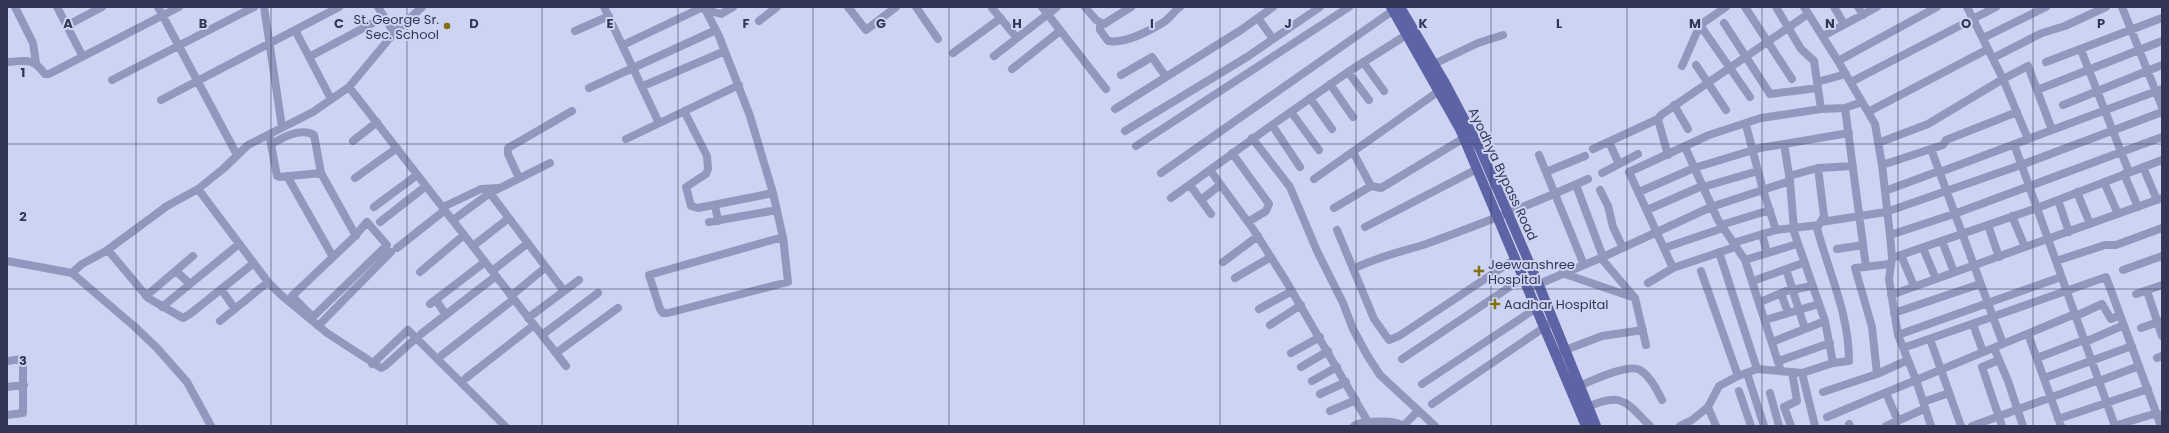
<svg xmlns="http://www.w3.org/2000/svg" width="2169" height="433" font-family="Poppins,sans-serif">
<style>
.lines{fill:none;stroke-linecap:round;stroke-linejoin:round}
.minor{stroke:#9298bd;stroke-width:8}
.major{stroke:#5c64a5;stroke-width:10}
.grid{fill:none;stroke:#333756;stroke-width:1;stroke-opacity:0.55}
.poi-dot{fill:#837010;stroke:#cdd3f2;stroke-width:1.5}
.labels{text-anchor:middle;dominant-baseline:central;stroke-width:4;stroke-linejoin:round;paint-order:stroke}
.poi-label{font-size:13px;fill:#333756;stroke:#cdd3f2;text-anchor:start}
.street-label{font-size:13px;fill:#333756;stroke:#cdd3f2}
.grid-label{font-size:13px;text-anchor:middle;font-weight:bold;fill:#333756;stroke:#cdd3f2;stroke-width:4;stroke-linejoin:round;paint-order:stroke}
</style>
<rect width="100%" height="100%" fill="#cdd3f2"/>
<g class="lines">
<!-- minor -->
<path class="minor" d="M15,7L33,43L36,63
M57,7L82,55
M158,7L237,155
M264,7L282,127
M378,7L394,33
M604,7L659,123
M704,7L719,36L750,116L773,193L782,233L783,237L788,282L668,313H663L660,309L649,275L783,237
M848,7L866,30L896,7
M916,7L938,39
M1042,7L1106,89
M1085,7L1096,20L1104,24L1131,7
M1745,7L1792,79
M1776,7L1801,49L1814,61L1821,109
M1804,7L1838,61L1875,124L1882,165L1890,235L1892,258L1889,279L1898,335L1916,380L1931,426
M1834,7L1844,24
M1858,7L1863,15
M1967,7L2003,79L2028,139
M2122,7L2162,107
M992,8L1017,38
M703,9L721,14L733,7
M1258,18L1273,39
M759,21L777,7
M1100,23V30L1108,41C1126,44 1149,31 1164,22C1170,18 1174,11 1180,7
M1724,23L1770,94L1818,88
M1700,25L1750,97
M66,26L102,7
M295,30L331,99
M575,31L609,16
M1823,36L1877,7
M1983,38L2046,7
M623,45L701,8
M2081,50L2129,172
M953,53L1001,18
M994,56L1057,7
M309,57L384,17
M1993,58L2042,33L2065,26L2106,7
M1838,61L1937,7
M7,62C27,61 32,57 45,74H49L179,7
M1363,62L1384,91
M2046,62L2162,18
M1434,64L1478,43L1503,35
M1696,65L1726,110
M1682,66L1700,25L1726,7
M1012,69L1060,31
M1348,72L1369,100
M1121,75L1152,57L1166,77
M112,80L254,7
M1817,82L1846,74
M1851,82L1996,7
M1330,84L1353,117
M643,86L725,51
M349,87L566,366
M589,88L716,30
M2037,90L2162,41
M1310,98L1332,129
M161,100L339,7
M1674,105L1688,129
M2063,105L2162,65
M1845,108L1866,267
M1115,109L1241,30L1273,7
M684,111L707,156L708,169L706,174L686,187L691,206L698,208L773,193
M1291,112L1319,150
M1868,112L1988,49
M1272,125L1300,167
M1746,125L1763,190L1776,230
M1125,131L1247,57L1320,7
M1252,138L1290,187L1317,251L1343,303L1353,329L1367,355L1380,375L1435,426
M270,139L277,176L280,177L321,173
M626,139L739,85
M353,141L377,122
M1609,142L1619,164
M1878,143L1928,124L2003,79L2028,66L2052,130
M271,144C283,138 300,127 314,135L321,173L356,236
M1784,144L1790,181L1794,229
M2014,144L2115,426
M1136,146L1349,7
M1685,147L1718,220L1745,260L1781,371
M1593,149L1658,119
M1931,149L2003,344
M1353,152L1371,186L1381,188L1464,138
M1232,153L1269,204L1266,211L1248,222
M1539,155L1584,265
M1668,155L1659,123L1658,119L1661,115L1808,14
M1882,165L1943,145L1946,140L2017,112
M2143,167L2157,200
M1210,170L1253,229L1286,281L1368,422
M1546,172L1585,156
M1940,172L2162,89
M1161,173L1398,7
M1602,173L1638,154
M2124,174L2138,207
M287,176L333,257
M1789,176L1818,168L1853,166
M355,178L397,148
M519,178L508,154V148L572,111
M1314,179L1439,91
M2104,182L2118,214
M1190,185L1211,214
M1576,185L1603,257
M1703,187L1758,171
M198,189L268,282L281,295L327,333L381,368L385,366L416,338
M1600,190L1608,206L1613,227L1623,248
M1885,191L1939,171
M1639,192L1694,168L1760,148L1849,133
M2077,192L2090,224
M490,193L564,291
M1171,198L1272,125L1348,72L1411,32
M1201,200L1220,185
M2058,200L2069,232
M715,205L718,221
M374,207L417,175
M443,207L481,189L498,188
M1334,208L1371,186
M1647,210L1702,186
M2012,216L2025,247
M453,220L490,193L550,163
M367,222L387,245L313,317L292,296L352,239Z
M380,222L426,186
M709,222L777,210
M1821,222L1886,212L2021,165L2162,112
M1721,225L1770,210
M1988,225L1999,257
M1365,227L1477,169
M1793,229L1825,321L1833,363
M1337,230L1374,319L1389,340L1399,336L1515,259
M1762,234L1767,253
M1890,235L1954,214L2162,137
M1942,241L1954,272
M1733,243L1776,230L1819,225
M473,246L509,218
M397,248L445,210
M1664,248L1723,228
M1923,248L1936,279
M1837,249L1863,245
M108,250L148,298L183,318L190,314L254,263
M1719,252L1757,369
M1901,255L1914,286
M1601,258L1635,298L1646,345
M1892,258L2037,208L2162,160
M1745,260L1797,244
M7,261L72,273L135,327L157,348L187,382L211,426
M2056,261L2105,245H2116L2162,228
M1223,262L1258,236
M1673,268L1629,172L1709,135L1761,118L1821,109L1845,108L1862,102
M1353,269C1377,257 1401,252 1426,244C1481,224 1535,203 1588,179
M1786,269L1805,329
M2123,270L2162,256
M176,271L190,284
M492,271L528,243
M1701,271L1738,376
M420,272L464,235
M72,273L82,264L106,251L167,206L198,189L223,169L248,145L313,112L349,87L394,33L422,7
M1562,273L1635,298
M1235,278L1271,257
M1753,281L1803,263
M1648,283L1673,268L1735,247
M221,289L235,309
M1527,289L1603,257L1711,207L1790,181
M2147,291L2162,336
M1781,293L1788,313
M2136,294L2162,285
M1891,295L2162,198
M146,296L193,256
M511,296L546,267
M436,300L446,315
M1760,302L1786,291L1812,286
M430,304L485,262
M162,307L239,244
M1259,309L1292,291
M1894,313L1980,284
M2076,316L2102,304L2111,319L2120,315
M528,318L579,280
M1765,320L1819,304
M220,321L268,282
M1973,324L1983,352
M1270,325L1301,305
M318,326L391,252
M2141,328L2161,321
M421,334L496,276
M2028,334L2061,426
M542,335L598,293
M1898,335L2061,277
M1930,339L1961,426
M1772,342L1825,321
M2085,342L2124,325
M1903,348L2106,277L2161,426
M1994,348L2008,381L2023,426
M1560,352L1602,336L1643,330
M556,353L618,308
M1291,353L1320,337
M442,355L514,299
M2037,358L2084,340
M2157,358L2162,356
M1402,359L1523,278
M1999,360L1982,367L2002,426
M7,361L23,359V413L7,415
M1779,361L1830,343
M372,364L408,330L505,426
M1301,367L1328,351
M1747,373L1764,426
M1802,373L1815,426
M1877,374L1872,327L1855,268L1890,264
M466,378L534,325
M2044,378L2132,346
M1312,381L1337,367
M2099,381L2139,366
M1422,384L1535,309
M1579,386C1591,381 1629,363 1640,370C1650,376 1657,390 1662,400
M7,387L24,385
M1739,391L1751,426
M1823,392L1877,374L1908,360
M1770,393L1779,426
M1886,393L1898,421
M1320,394L1346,382
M1923,402L1949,393
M1432,404L1552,322
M1588,407C1622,391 1627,403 1650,426
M1708,407L1716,426
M1330,411L1356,400
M1827,417L2075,314
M2058,419L2148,389
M1849,424L1850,426
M1354,426C1359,421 1396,419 1403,426L1418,411
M1680,426L1692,420L1708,407L1719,386L1738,376L1757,369L1802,373L1833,363L1849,361C1849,314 1829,273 1817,228L1824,216L1818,168
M1791,426L1784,407L1797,401L1792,372
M1886,426L1924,409
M1972,426L2099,380
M2114,426L2157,413"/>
<!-- major -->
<path class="major" d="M1391,7L1460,129L1586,426
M1400,7L1445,83L1481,151L1538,283L1596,426"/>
</g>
<!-- grid -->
<path class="grid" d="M136,7V426M271,7V426M407,7V426M542,7V426M678,7V426M813,7V426M949,7V426M1084,7V426M1220,7V426M1356,7V426M1491,7V426M1627,7V426M1762,7V426M1898,7V426M2033,7V426M7,144H2162M7,289H2162"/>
<!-- markers -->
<g class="poi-dot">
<circle cx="447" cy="26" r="4"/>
<path d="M1477 265h4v4h4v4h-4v4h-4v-4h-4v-4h4z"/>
<path d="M1493 298h4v4h4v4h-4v4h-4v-4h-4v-4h4z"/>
</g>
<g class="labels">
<!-- poi labels -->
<g class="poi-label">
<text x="439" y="19" text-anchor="end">St. George Sr.<tspan x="439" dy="15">Sec. School</tspan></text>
<text x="1488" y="264">Jeewanshree<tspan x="1488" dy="15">Hospital</tspan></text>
<text x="1504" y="304">Aadhar Hospital</text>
</g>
<!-- street labels -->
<g class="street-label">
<text transform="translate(1503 174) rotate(65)">Ayodhya Bypass Road</text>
</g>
</g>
<g class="grid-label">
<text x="68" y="28">A</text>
<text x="203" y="28">B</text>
<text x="339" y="28">C</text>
<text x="474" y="28">D</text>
<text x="610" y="28">E</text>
<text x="746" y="28">F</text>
<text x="881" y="28">G</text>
<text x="1017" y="28">H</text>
<text x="1152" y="28">I</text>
<text x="1288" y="28">J</text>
<text x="1423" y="28">K</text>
<text x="1559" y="28">L</text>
<text x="1695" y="28">M</text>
<text x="1830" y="28">N</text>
<text x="1966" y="28">O</text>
<text x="2101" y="28">P</text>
<text x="23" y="77">1</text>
<text x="23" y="221">2</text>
<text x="23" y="365">3</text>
</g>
<!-- border -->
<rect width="2169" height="433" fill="none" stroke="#333756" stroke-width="16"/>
</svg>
